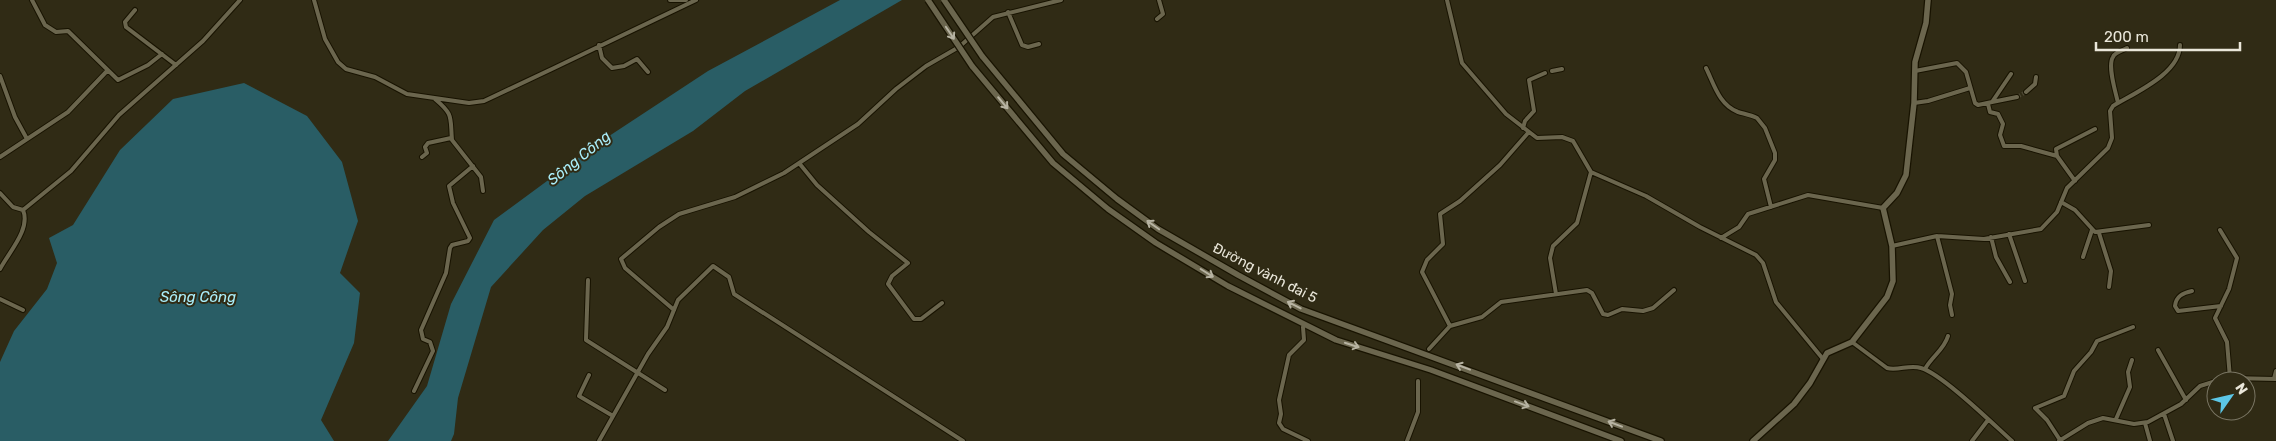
<svg xmlns="http://www.w3.org/2000/svg" width="2276" height="441" font-family="Rubik,sans-serif">
<style>
.water{fill:#295d65}
.lines{fill:none;stroke-linecap:round;stroke-linejoin:round}
.street-tunnel{stroke:#4c4733;stroke-width:4;stroke-dasharray:4 2;stroke-linecap:butt}
.street-casing{stroke:#181301;stroke-width:6}
.secondary-casing{stroke:#181301;stroke-width:8}
.street{stroke:#6b664e;stroke-width:4}
.secondary{stroke:#6b664e;stroke-width:5.5}
.secondary-bridge-casing{stroke:#181301;stroke-width:8;stroke-linecap:butt}
.secondary-bridge{stroke:#6b664e;stroke-width:5.5}
.oneway{stroke:#b7b3a2}
.labels{text-anchor:middle;dominant-baseline:central;stroke-width:4;stroke-linejoin:round;paint-order:stroke}
.street-label{font-size:14px;fill:#eae7da;stroke:#302b15}
.water-label{font-size:15px;font-style:italic;fill:#aaeefa;stroke:#302b15}
</style>
<rect width="100%" height="100%" fill="#302b15"/>
<!-- water -->
<path class="water" d="M840,0H902L745,91L693,131L585,196L543,230L491,287L458,398L454,434L451,441H388L427,386L451,304L494,220L600,142L708,71Z
M244,83L307,116L342,162L358,221L340,273L360,293L354,343L321,420L334,441H0V362L14,331L47,289L57,263L49,238L73,225L120,150L173,99Z"/>
<g class="lines">
<!-- street-tunnel -->
<path class="street-tunnel" d="M2017,97L2026,92"/>
<!-- street casing -->
<g class="street-casing">
<path id="street" d="M32,0L45,25L56,32L68,31L118,80L148,65L162,54
M314,0L325,39L338,62L346,69L375,77L407,94L469,103L484,101L554,68L696,0
M670,0H686
M1447,0L1462,63L1506,114L1537,138L1562,137L1573,141L1591,172L1646,196L1700,227L1756,255L1763,263L1776,302L1823,359
M135,10L125,22L126,27L176,65
M1008,12L1022,45L1028,47L1039,44
M1157,19L1163,14L1159,0
M599,45L602,58L612,68L624,66L637,59L648,72
M1706,68C1714,84 1719,105 1738,112C1745,114 1751,115 1757,118L1765,128L1775,153V160L1764,179L1771,207
M1552,71L1562,69
M1915,71L1957,63L1966,72L1975,103L1978,105L1992,102L2011,74
M0,76L15,117L27,139
M2026,92L2035,84L2036,77
M435,99C454,115 450,117 452,140L481,177L483,191
M1992,102L2017,97
M1914,103L1928,101L1970,88
M2118,103C2116,93 2107,66 2113,57C2115,52 2122,51 2127,48
M1988,104L1990,112L1998,114L2003,124L2000,135L2004,146H2021L2057,156
M1523,128L1525,121L1534,111L1529,80L1545,73
M0,157L68,112L107,71
M422,157L427,153L425,147L428,143L451,138
M799,163L817,185L869,232L908,263L892,276L888,284L914,319H921L942,303
M2075,181L2057,156L2056,149L2095,129
M0,193L13,207L23,210L71,171L119,115L203,41L240,0
M2061,202L2075,210L2095,232L2149,225
M2220,230L2237,258L2229,289L2215,318L2227,342L2230,378
M2099,233L2111,271L2109,287
M2009,234L2025,281
M1937,236L1952,294L1950,305L1952,315
M1991,237L1996,257L2010,282
M1721,238L1739,227L1748,214L1808,195L1883,208
M1892,246L1937,236L1984,239L2041,229L2057,212L2067,188L2108,148L2112,138L2110,111L2113,106C2134,93 2180,74 2180,45
M2083,257L2092,230
M0,269C9,252 31,229 23,210
M588,280L586,340L665,390
M2192,291C2183,293 2176,296 2175,306L2178,311L2221,306
M1556,294L1550,258L1553,246L1577,223L1591,172
M0,299L23,310
M674,310L625,268L621,259L659,227L679,214L735,197L784,173L858,124L896,89L926,66L959,47L993,17L1061,0
M1450,326L1422,272L1427,260L1443,244L1440,214L1460,201L1500,165L1528,133
M1303,327L1304,340L1289,355L1279,400L1281,414L1279,423L1283,429L1308,441
M1852,342L1887,368C1898,371 1910,364 1921,368C1942,374 1993,424 2012,441
M1429,349L1450,326L1482,317L1501,302L1587,290L1592,293L1603,314L1608,315L1622,309L1643,311L1653,308L1674,290
M2158,350L2186,400
M1925,369C1932,356 1944,350 1948,336
M589,375L579,396L613,416
M2274,379L2276,371
M2217,381L2230,378L2276,379
M414,391L433,351L430,342L423,339L421,330L446,273L450,248L452,245L468,241L470,238L453,203L449,186L473,166
M2164,414L2173,441
M2116,419L2130,387L2128,372L2132,360
M2145,423L2150,441
M2060,440L2047,420L2035,408L2064,396L2074,371L2091,352L2097,341L2133,327
M599,441L648,354L667,327L678,300L713,266L729,277L734,294L963,441
M1407,441L1418,412V381
M1972,441L1988,420
M2059,441L2088,423L2103,418L2134,424L2148,422L2181,404L2200,386L2216,381"/>
</g>
<!-- secondary casing -->
<g class="secondary-casing">
<path id="secondary" d="M982,56L1063,154L1117,199L1158,229L1238,275L1301,309L1661,441
M972,66L1053,163L1108,209L1156,243L1228,286L1336,340L1431,370L1621,441
M1753,441L1794,404L1810,383L1827,353L1852,342L1887,297L1893,281L1892,246L1883,208L1897,193L1906,175L1914,103L1915,62L1926,23L1928,0"/>
</g>
<!-- street -->
<use href="#street" class="street"/>
<!-- secondary -->
<use href="#secondary" class="secondary"/>
<!-- secondary-bridge casing -->
<g class="secondary-bridge-casing">
<path id="secondary-bridge" d="M928,0L972,66
M944,0L982,56"/>
</g>
<!-- secondary-bridge -->
<use href="#secondary-bridge" class="secondary-bridge"/>
</g>
<!-- one-way arrows -->
<defs><path id="oneway-shaft" d="M-6 0H5M1.5-3L5.5 0L1.5 3" fill="none" stroke-width="1.6" stroke-linecap="round" stroke-linejoin="round" transform="scale(1.25)"/></defs>
<g class="oneway">
<use href="#oneway-shaft" transform="translate(950 33) rotate(56)"/>
<use href="#oneway-shaft" transform="translate(1003 103) rotate(50)"/>
<use href="#oneway-shaft" transform="translate(1153 225) rotate(-145)"/>
<use href="#oneway-shaft" transform="translate(1207 273) rotate(32)"/>
<use href="#oneway-shaft" transform="translate(1294 305) rotate(-153)"/>
<use href="#oneway-shaft" transform="translate(1352 345) rotate(18)"/>
<use href="#oneway-shaft" transform="translate(1463 367) rotate(-159)"/>
<use href="#oneway-shaft" transform="translate(1522 404) rotate(20)"/>
<use href="#oneway-shaft" transform="translate(1615 424) rotate(-159)"/>
</g>
<g class="labels">
<!-- street labels -->
<g class="street-label">
<text transform="translate(1265 273) rotate(27)">Đường vành đai 5</text>
</g>
<!-- water labels -->
<g class="water-label">
<text transform="translate(579 158) rotate(-39)">Sông Công</text>
<text x="198" y="297">Sông Công</text>
</g>
</g>
<!-- north arrow -->
<g transform="translate(2231 396) rotate(56)"><circle r="24" fill="#302b15" stroke="#7a7664"/>
<path d="M0-4L9 19L0 12L-9 19Z" fill="#5cc7e7"/>
<text y="-8" font-size="14" font-weight="bold" text-anchor="middle" fill="#eae7da">N</text>
</g>
<!-- scale -->
<path d="M2096 42v8h144v-8" fill="none" stroke="#eae7da" stroke-width="2.5"/>
<text x="2104" y="42" font-size="15" fill="#eae7da" stroke="#302b15" stroke-width="4" paint-order="stroke">200 m</text>
</svg>
